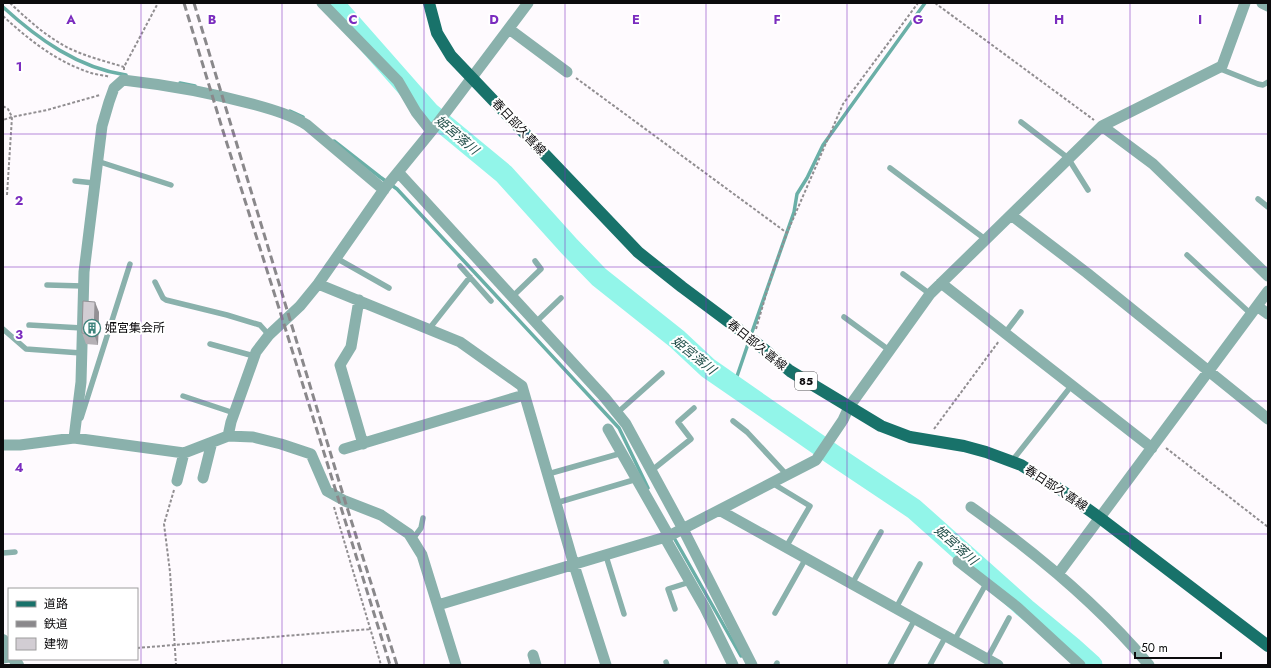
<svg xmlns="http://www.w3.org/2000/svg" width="1271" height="668" font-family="Jost,'Noto Sans JP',sans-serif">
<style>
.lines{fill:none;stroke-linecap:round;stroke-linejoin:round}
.stream{stroke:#6aafa7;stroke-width:3.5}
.river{stroke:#92f5e9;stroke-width:21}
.path{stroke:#918e91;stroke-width:2;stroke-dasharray:3 2;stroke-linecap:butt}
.service{stroke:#8ab1ac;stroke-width:5.5}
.minor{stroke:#8ab1ac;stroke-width:11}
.tertiary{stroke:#8ab1ac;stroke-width:12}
.primary{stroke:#18726a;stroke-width:12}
.rail{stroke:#8a888b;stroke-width:3;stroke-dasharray:8 4;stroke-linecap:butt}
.wall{fill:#b5b0b5}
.shaded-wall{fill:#939094}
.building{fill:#d2cdd3;stroke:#939094}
.grid{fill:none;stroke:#7b2cbf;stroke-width:1;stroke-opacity:0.55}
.labels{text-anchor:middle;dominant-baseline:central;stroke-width:4;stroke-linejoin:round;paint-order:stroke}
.shield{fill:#fff;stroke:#555456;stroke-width:1}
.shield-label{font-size:11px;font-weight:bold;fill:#0c0b0d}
.street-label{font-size:12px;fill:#0c0b0d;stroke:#fff}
.poi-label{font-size:12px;fill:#0c0b0d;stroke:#fff;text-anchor:start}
.water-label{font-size:13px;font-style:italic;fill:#24514c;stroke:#fff}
.grid-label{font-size:13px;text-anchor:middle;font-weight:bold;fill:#7b2cbf;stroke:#fff;stroke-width:4;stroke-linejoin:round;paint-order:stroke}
</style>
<rect width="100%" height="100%" fill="#fefafe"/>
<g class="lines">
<!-- stream -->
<path class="stream" d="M3,7C38,39 78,68 126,75
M180,83L195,86
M290,111L303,117
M334,141L380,177L397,189L619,428L648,488
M751,335L794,212L797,194L807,178L823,145L925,3
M734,385L749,341
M673,536L741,656"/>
<!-- river -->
<path class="river" d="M333,3L429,112L504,174L569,246L599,277L677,339L708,368L832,454L914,509L1026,609L1072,647L1092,665"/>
<!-- path -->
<path class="path" d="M10,3C25,17 40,31 58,42C78,55 102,60 124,67
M935,3L1094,120
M3,16C29,40 57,62 91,73C97,75 104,75 110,77
M124,70V67L158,3
M576,78L787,233
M3,106L8,109L12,117L3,120
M7,195L12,117L47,110L100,95
M756,329L772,274L787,233L843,104L918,3
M934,429L999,341
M1166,448L1268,527
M174,490L164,524L170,572L176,665
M334,507L381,665
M137,648L371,629"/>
<!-- service -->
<path class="service" d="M1218,68L1258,84L1263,85L1268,82
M1021,122L1068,158L1088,190
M97,161L171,185
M890,168L985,239
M75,181L94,183
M1258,199L1268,207
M1187,255L1251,314
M336,258L389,288
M460,266L491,301
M903,274L930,294
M155,282L163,298L166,300L227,315L260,325L269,335
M47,285L83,286
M513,296L541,269L535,261
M844,317L889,350
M536,322L561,298
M29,325L82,328
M3,329L26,349L81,353
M429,329L470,277
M1005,333L1021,312
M210,344L254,356
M183,396L234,413
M617,413L662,373
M81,418L130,264
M733,421L747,432L787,475
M1012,461L1072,385
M651,471L691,439L678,422L694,408
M548,474L622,453
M772,483L810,506L786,547
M556,503L637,479
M412,540L421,528L423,518
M3,553L15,552
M606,556L624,614
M852,584L881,532
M896,608L920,564
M675,609L668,589L690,582
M775,613L806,558
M954,641L986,584
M987,659L1009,618
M666,662L667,665
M776,665L777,663
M890,665L915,619
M930,665L946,636"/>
<!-- minor -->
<path class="minor" d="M322,3L398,81L416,112L431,131
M1262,3L1268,6
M509,29L567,72
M1102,126L1153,164L1268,276
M398,172L605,398L626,424L683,529L752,665
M1011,215L1087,273L1268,419
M941,283L1152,448
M318,284L460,342L522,386L574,565L606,665
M359,300L351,347L340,365L363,444
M1257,306L1268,314
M608,429L669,536
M228,436L231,422L256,352L269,335L300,306L318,284L385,188L434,128L528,3
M74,438L81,382L84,272L102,126L109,102L114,88L123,80C168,85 212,93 256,105C274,110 291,115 307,125L384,190
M3,445H20L74,438L184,453L228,436L253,437L281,444L311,454L327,491L345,501L381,515L409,534L422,555L456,665
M344,449L524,395
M203,478L212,442
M177,481L184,453
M971,507C1036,553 1098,604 1149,665
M719,510L998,665
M665,538L705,608L733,665
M958,561L1017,607L1080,665
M1058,574L1268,291
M438,605L669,536L816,460L843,420L849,407L930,294L1102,126L1222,66L1245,3
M533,655L536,665
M3,658L9,657"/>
<!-- tertiary -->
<path class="tertiary" d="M3,640L9,650
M14,659L18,665"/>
<!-- primary -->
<path class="primary" d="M429,3L437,33L451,56L638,252L682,287L753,340L790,371L881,426L910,437L964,446L986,452L1021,465L1061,490L1100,518L1268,646"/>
<!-- rail -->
<path class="rail" d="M184,3L223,131L283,321L390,665
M194,3L345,501L397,665"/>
</g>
<!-- wall -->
<path class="wall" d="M99,312L98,345L86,344L82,333Z"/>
<!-- shaded-wall -->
<path class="shaded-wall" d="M95,302L99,312L98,345L94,334Z"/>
<!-- building -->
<path class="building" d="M83,301L95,302L94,334L82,333Z"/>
<!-- grid -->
<path class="grid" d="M141,3V665M282,3V665M424,3V665M565,3V665M706,3V665M847,3V665M989,3V665M1130,3V665M3,134H1268M3,267H1268M3,401H1268M3,534H1268"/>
<!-- icons -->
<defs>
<g id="building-ring" transform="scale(0.9)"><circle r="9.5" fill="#fff" stroke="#3e847c" stroke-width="1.5"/><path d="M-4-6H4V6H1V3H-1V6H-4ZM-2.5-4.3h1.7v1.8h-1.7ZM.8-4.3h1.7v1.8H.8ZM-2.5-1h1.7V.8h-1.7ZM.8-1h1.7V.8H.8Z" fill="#3e847c"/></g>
</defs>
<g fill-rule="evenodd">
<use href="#building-ring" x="92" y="328"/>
</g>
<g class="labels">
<!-- shield labels -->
<rect class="shield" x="795" y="372" width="22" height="18" rx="3"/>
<g class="shield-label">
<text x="806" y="381">85</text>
</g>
<!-- street labels -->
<g class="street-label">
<text transform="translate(519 127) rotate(47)">春日部久喜線</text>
<text transform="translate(757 345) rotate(39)">春日部久喜線</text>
<text transform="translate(1056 488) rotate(33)">春日部久喜線</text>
</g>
<!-- poi labels -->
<g class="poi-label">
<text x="105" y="328">姫宮集会所</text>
</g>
<!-- water labels -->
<g class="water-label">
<text transform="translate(457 135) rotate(40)">姫宮落川</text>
<text transform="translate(694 355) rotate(39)">姫宮落川</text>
<text transform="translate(956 545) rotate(41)">姫宮落川</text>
</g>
</g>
<g class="grid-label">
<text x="71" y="24">A</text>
<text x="212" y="24">B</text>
<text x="353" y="24">C</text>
<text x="494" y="24">D</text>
<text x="636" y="24">E</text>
<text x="777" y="24">F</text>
<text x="918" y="24">G</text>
<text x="1059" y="24">H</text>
<text x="1200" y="24">I</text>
<text x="19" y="71">1</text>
<text x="19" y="205">2</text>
<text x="19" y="339">3</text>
<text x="19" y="472">4</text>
</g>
<!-- border -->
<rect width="1271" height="668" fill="none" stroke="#0c0b0d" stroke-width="8"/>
<!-- legend -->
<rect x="8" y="588" width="130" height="72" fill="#ffffff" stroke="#9e9d9e"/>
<rect x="16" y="601" width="20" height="6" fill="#18726a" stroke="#9e9d9e"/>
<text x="44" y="608" font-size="12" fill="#0c0b0d">道路</text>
<rect x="16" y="621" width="20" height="6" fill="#8a888b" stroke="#9e9d9e"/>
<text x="44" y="628" font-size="12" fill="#0c0b0d">鉄道</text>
<rect x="16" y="638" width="20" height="12" fill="#d2cdd3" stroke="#9e9d9e"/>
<text x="44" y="648" font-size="12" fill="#0c0b0d">建物</text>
<!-- scale -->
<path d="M1135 652v6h86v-6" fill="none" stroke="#0c0b0d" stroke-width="2"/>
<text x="1141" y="652" font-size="12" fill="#0c0b0d" stroke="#ffffff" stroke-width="3" paint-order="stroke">50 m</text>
</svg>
